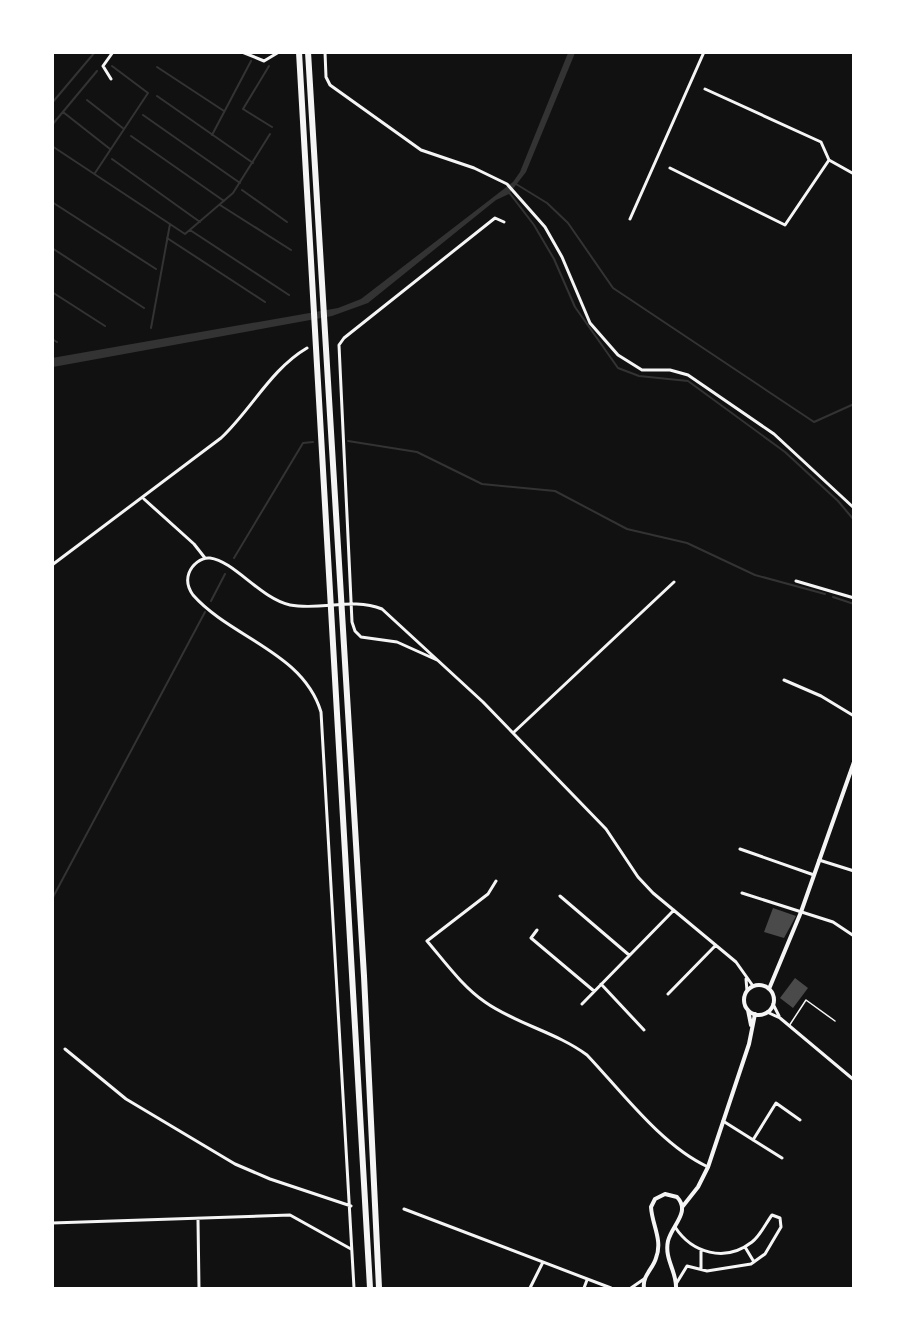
<svg xmlns="http://www.w3.org/2000/svg" width="906" height="1341" font-family="Commissioner,sans-serif">
<style>
.water{fill:#333}
.lines{fill:none;stroke-linecap:round;stroke-linejoin:round}
.stream{stroke:#333;stroke-width:2}
.building{fill:#4a4a4a}
.service{stroke:#f5f5f5;stroke-width:1.5}
.minor{stroke:#f5f5f5;stroke-width:3}
.tertiary{stroke:#f5f5f5;stroke-width:4}
.motorway{stroke:#f5f5f5;stroke-width:6}
</style>
<rect width="100%" height="100%" fill="#111"/>
<!-- water -->
<path class="water" d="M568,53H575L526,172L509,194L496,200L368,303L332,316L53,367L52,358L338,308L361,299L513,182L520,172Z"/>
<g class="lines">
<!-- stream -->
<path class="stream" d="M269,66L243,109L272,127
M157,67L224,111
M157,96L253,163
M87,100L124,129
M52,103L95,52
M63,112L110,149
M143,115L240,183
M52,125L97,71
M212,135L251,61
M131,136L224,201
M52,146L185,234L233,193L270,134
M112,159L200,222
M95,173L148,93L112,66
M516,184L547,203L568,223L613,288L814,422L854,404
M242,190L287,222
M508,191L534,225L554,259L575,307L618,368L639,376L688,381L785,452L838,501L854,520
M52,202L156,269
M220,205L291,250
M190,230L289,295
M167,238L265,302
M52,248L144,308
M52,292L105,326
M151,328L170,224
M52,339L57,342
M348,441L417,452L482,484L555,491L627,529L687,543L755,575L825,594
M234,558L303,443L313,442
M833,597L854,604
M211,601L225,574
M52,899L205,612"/>
</g>
<!-- building -->
<path class="building" d="M773,908L796,916L784,938L764,932Z
M795,978L808,988L793,1008L780,998Z"/>
<g class="lines">
<!-- service -->
<path class="service" d="M789,1026L806,1000L835,1021"/>
<!-- minor -->
<path class="minor" d="M242,52L264,61L279,52
M325,52L326,77L330,85L421,150L474,168L507,184L545,227L562,257L590,323L618,355L642,370H670L688,375L774,434L854,508
M111,79L103,66L113,52
M705,89L821,142L829,160L854,174
M670,168L785,225L829,160
M630,219L704,52
M144,499L194,544L205,558
M52,565L221,438C251,410 271,369 307,348
M796,581L854,598
M437,660L397,642L361,637L355,631L352,622L339,345L344,338L495,218L504,222
M784,680L821,696L854,716
M513,733L674,582
M740,849L814,875
M819,860L854,871
M496,881L488,894L427,941C445,962 462,986 485,1002C516,1024 556,1032 587,1055C622,1092 662,1146 708,1167
M742,893L833,922L854,936
M560,896L629,955
M537,930L531,938L594,991
M746,979L747,991
M601,984L644,1030
M668,994L716,945
M582,1004L674,910
M773,1004L779,1016
M767,1012L780,1018L854,1080
M65,1049L126,1099L235,1164L270,1179L351,1206
M723,1121L782,1158
M753,1140L776,1103L800,1120
M404,1209L611,1288
M198,1220L199,1288
M52,1223L290,1215L351,1249
M675,1227C692,1253 725,1263 752,1242C760,1236 766,1223 772,1215L780,1218L781,1227L765,1254L751,1264L707,1271L687,1266L676,1284
M745,1247L754,1262
M701,1269V1251
M354,1288L321,712C303,652 231,638 193,595C188,588 186,581 189,573C192,565 201,557 210,558C234,561 261,599 290,605C321,611 352,597 382,609L483,702L606,829L638,877L653,893L736,962L753,986
M530,1288L543,1262
M584,1288L587,1280
M631,1288L644,1279"/>
<!-- tertiary -->
<path class="tertiary" d="M744 1000a15 15 0 1 1 30 0a15 15 0 1 1-30 0Z
M769,989L801,912L854,762
M748,1010L751,1025
M683,1206L698,1187L708,1167L749,1044L755,1014
M644,1288C642,1276 653,1269 656,1258C663,1240 652,1225 651,1207L655,1199L665,1194L677,1197C691,1212 672,1225 668,1241C664,1259 677,1272 676,1288"/>
<!-- motorway -->
<path class="motorway" d="M299,52L370,1288
M308,52L364,976L379,1288"/>
</g>
<!-- border -->
<rect width="906" height="1341" fill="none" stroke="#ffffff" stroke-width="108"/>
</svg>
